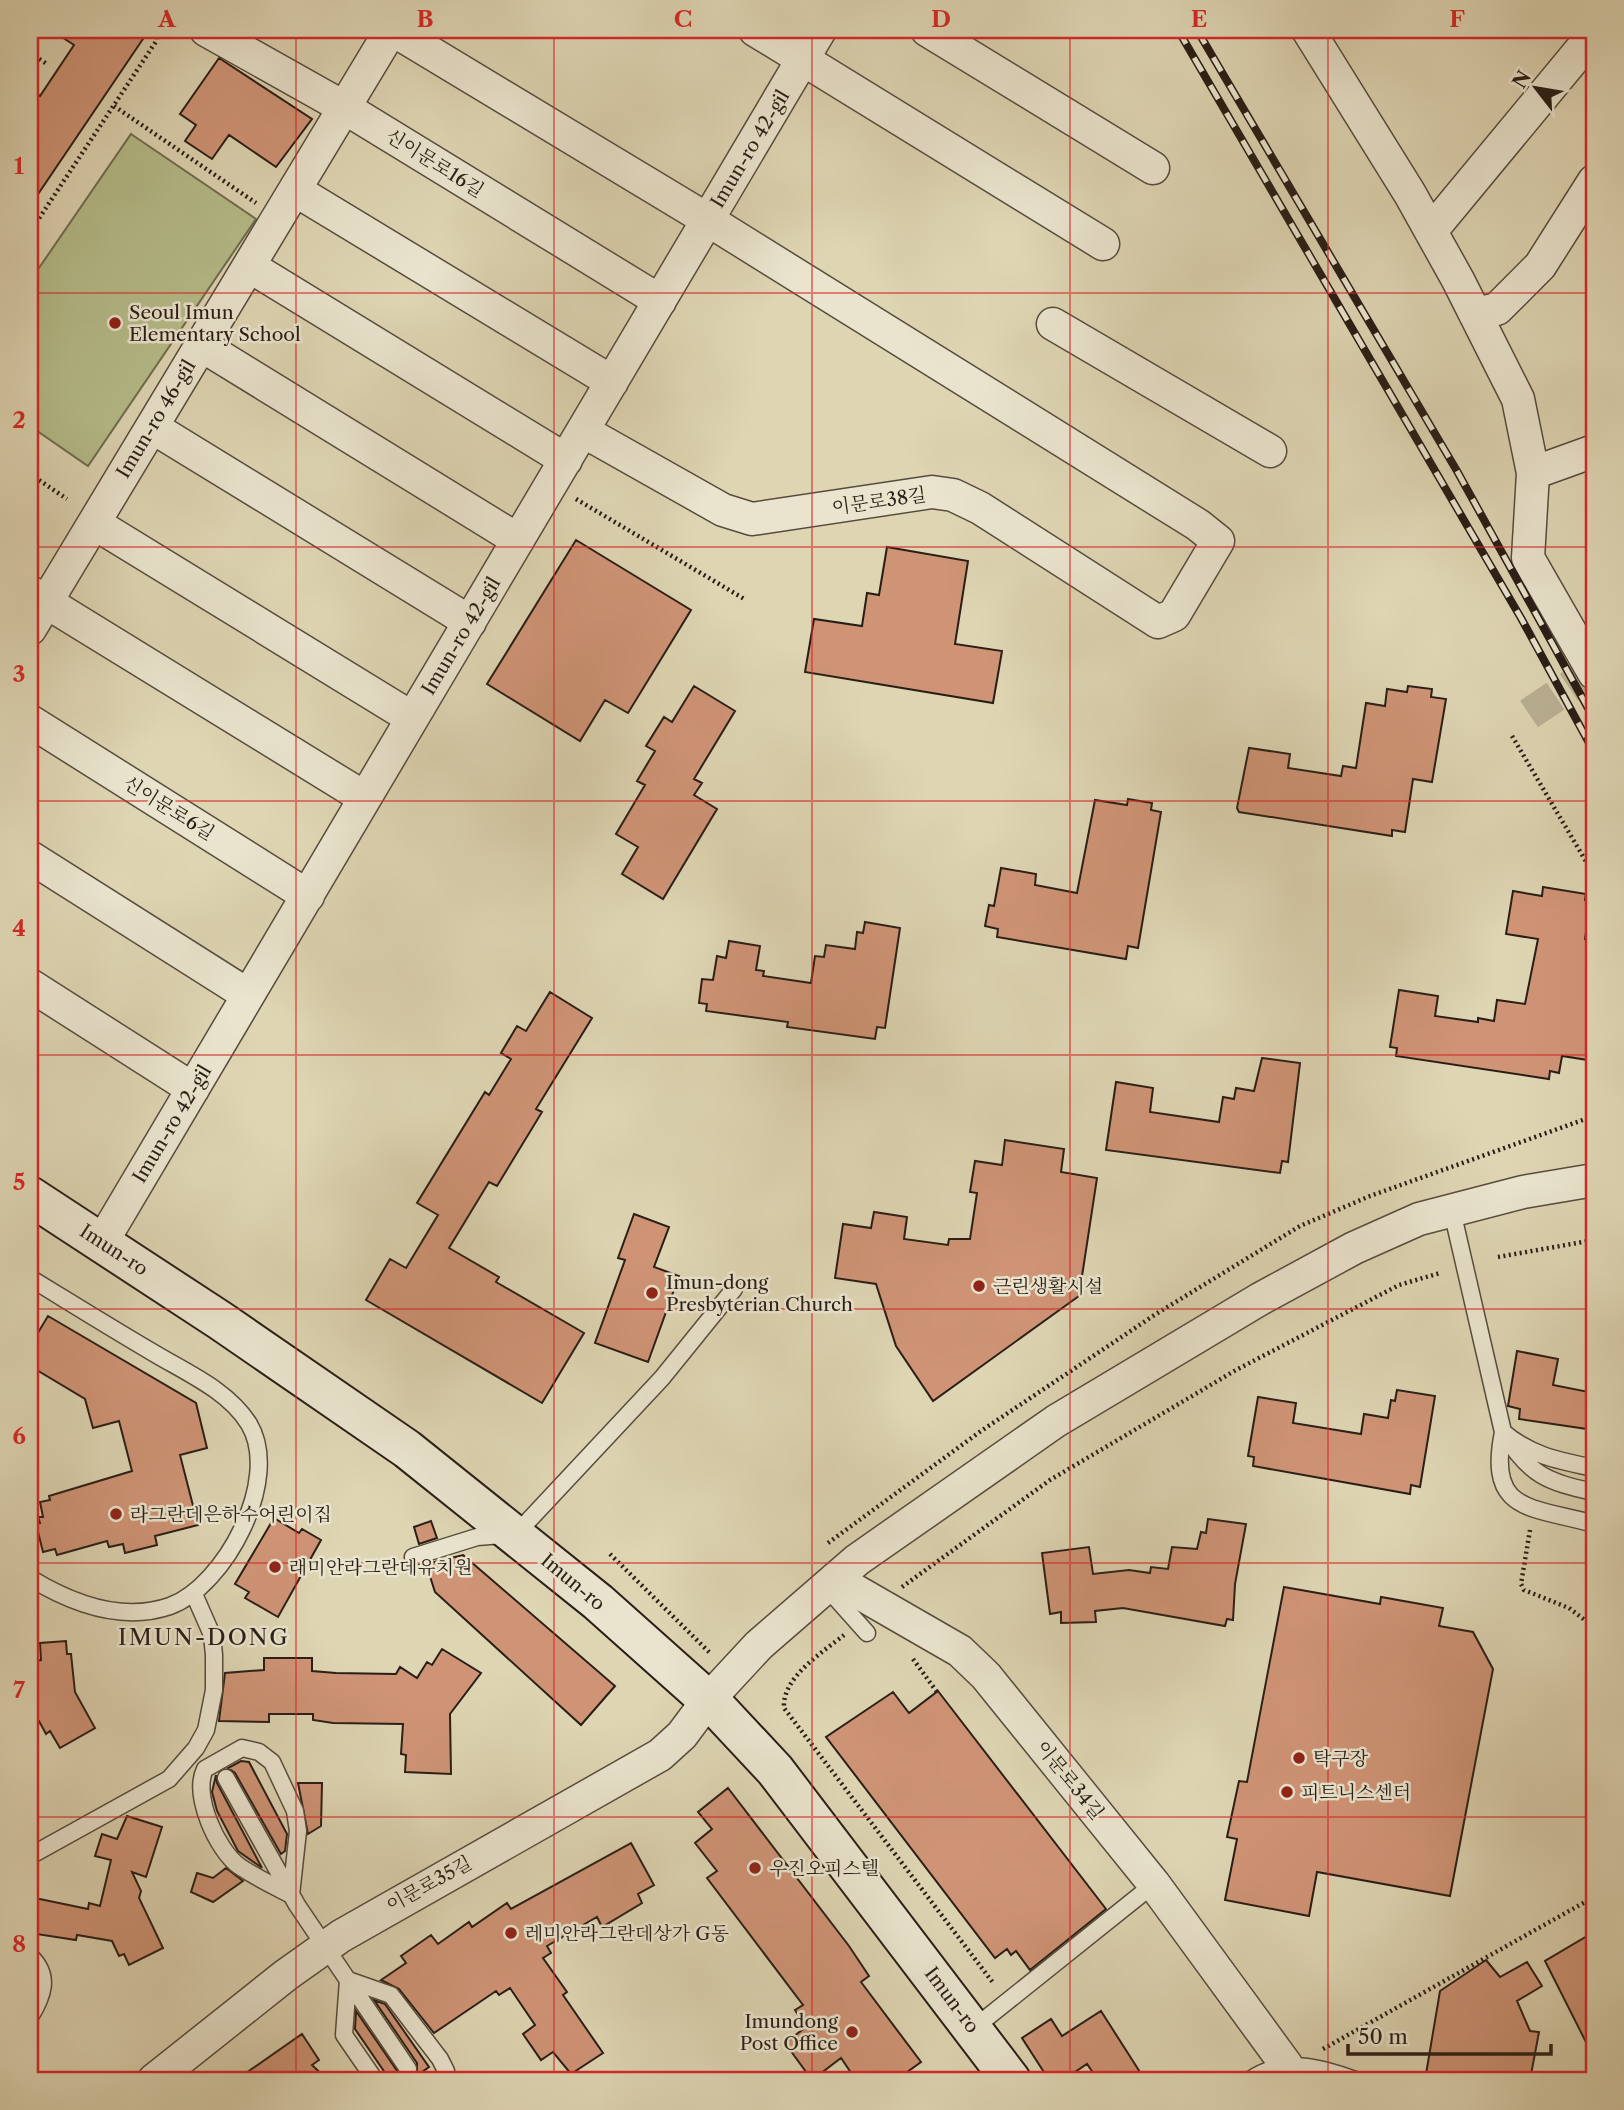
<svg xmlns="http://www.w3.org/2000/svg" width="1624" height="2110" font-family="'Libre Caslon Text','Noto Serif KR',serif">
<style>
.green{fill:#b5bc8a;stroke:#6f6d50;stroke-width:2}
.building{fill:#cf9476;stroke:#291e16;stroke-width:2}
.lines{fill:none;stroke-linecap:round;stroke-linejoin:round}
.minor-tunnel{stroke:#bab094;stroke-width:32;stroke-dasharray:32 16;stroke-linecap:butt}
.service-casing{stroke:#564c3d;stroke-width:19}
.minor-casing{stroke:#564c3d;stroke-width:35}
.secondary-casing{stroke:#291e16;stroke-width:42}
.path{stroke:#291e16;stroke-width:4.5;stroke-dasharray:2 3.5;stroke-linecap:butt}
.service{stroke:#eae4ce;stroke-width:16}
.minor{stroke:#eae4ce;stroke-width:32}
.secondary{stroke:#eae4ce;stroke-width:38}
.rail-casing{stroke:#291e16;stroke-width:8}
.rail{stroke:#eae4ce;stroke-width:5;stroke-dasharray:16;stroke-linecap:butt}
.grid{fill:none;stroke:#d62828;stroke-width:2;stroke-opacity:0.55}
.poi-dot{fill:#8f2418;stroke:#eae4ce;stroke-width:2.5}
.labels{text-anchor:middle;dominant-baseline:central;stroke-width:5;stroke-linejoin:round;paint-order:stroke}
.street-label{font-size:19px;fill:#291e16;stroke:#eae4ce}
.poi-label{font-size:19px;fill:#291e16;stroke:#eae4ce;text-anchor:start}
.quarter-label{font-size:23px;letter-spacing:2px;fill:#291e16;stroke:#eae4ce}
.neatline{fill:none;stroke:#d62828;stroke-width:2.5}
.grid-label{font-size:23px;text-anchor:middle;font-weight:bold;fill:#d62828}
</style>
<rect width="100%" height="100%" fill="#ded5b3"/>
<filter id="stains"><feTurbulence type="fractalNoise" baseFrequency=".00286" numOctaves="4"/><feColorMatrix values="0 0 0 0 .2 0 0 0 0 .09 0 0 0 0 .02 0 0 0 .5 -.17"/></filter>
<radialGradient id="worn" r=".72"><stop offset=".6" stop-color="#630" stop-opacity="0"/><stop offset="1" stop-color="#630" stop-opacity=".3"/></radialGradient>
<!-- green -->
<path class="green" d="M131,134L256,219L88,466L30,426V281Z"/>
<!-- building -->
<path class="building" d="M51,30H149L30,206V89L40,96L74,45Z
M219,58L312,119L276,167L229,135L212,159L185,141L196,125L180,114Z
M576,540L691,610L628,713L605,700L580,741L487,684Z
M887,547L968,561L955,644L1002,651L993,703L805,672L814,619L862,626L867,593L879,595Z
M694,686L735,711L694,779L702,783L694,795L717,809L663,899L622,874L638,847L616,834L645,785L637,781L655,751L646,746L664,717L672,722Z
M1408,686L1432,689L1431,697L1446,699L1432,782L1413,779L1405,832L1392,830V836L1239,812L1237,808L1249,748L1290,754L1288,768L1341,776L1343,766L1356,768L1366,703L1385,706L1387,689L1407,692Z
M1128,799L1152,803L1151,810L1161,812L1138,948L1128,946L1126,959L997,937L998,929L985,926L989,905L994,906L1001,868L1036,874L1035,885L1077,893L1095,800L1127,805Z
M1543,887L1586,894L1585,900L1591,901L1585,939L1594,941V1061L1562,1056L1559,1073L1550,1071L1549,1079L1396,1056L1397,1048L1390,1047L1399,990L1438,996L1435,1016L1478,1022V1018L1494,1021L1497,1000L1525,1004L1538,939L1506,934L1513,891L1542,896Z
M865,922L900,928L885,1028L877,1027L875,1039L787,1027L788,1022L706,1011L707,1004L699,1003L702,979L713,980L717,956L726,958L729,941L760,946L756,970L764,971L763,976L811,983L815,956L824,957L826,945L855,949L857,932L863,933Z
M550,992L592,1018L536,1109L542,1112L497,1186L489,1182L449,1248L499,1277L496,1282L584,1333L542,1403L366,1300L390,1259L406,1268L438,1215L417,1203L485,1092L489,1095L511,1059L501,1053L517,1026L526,1031Z
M1262,1058L1300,1063L1288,1162L1282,1161L1280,1173L1106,1150L1116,1082L1153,1088L1150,1112L1219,1122L1223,1097L1234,1099L1236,1088L1254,1091Z
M1005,1140L1064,1149L1061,1172L1097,1178L1079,1296L933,1401L896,1346L876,1284L835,1278L843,1224L871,1228L874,1212L907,1217L904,1239L948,1245L949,1239H970L977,1193L970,1192L975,1161L1002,1165Z
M634,1214L669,1227L654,1267L679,1276L648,1362L595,1343L625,1260L618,1258Z
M48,1316L196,1403L207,1448L180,1455L198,1525L155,1536L157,1545L125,1553L123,1544L109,1547L107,1541L57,1555L55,1549L43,1552L36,1524L40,1523L38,1517H43L40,1502L50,1500L49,1496L132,1471L119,1421L93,1428L85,1399L30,1366V1346Z
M1517,1351L1558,1359L1553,1385L1594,1393V1430L1519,1419L1520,1409L1508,1406Z
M1397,1390L1435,1396L1420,1487L1411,1485L1410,1494L1253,1466L1254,1457L1248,1456L1258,1397L1296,1403L1293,1423L1361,1434L1364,1414L1388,1418L1391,1400L1395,1401Z
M274,1518L299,1533L302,1529L321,1540L278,1617L245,1598L249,1592L235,1584Z
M1208,1519L1246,1524L1235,1584L1233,1620L1227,1619L1225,1626L1123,1608L1095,1611L1096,1622L1061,1623V1612L1050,1614L1042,1553L1089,1547L1093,1574L1129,1570L1150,1573L1151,1567L1168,1569L1172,1547L1197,1549L1201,1532L1206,1533Z
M431,1521L437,1538L419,1544L414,1527Z
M463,1555L615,1686L581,1725L435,1592L426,1564Z
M1284,1587L1380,1604L1381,1597L1443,1608L1439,1626L1473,1632L1493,1669L1450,1896L1317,1872L1309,1916L1225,1900L1237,1839L1227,1837L1239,1781L1247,1782Z
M66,1641L67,1654H71L75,1692L95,1728L60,1748L50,1731L46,1734L39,1721L30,1722V1675H35L33,1661L41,1660L40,1643Z
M442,1649L481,1673L450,1714L451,1774L405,1772L406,1755L401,1754L403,1724L333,1723L313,1720V1714H269V1722L219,1721L225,1673L264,1670V1658H312V1671L336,1673L396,1674L400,1667L417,1678L427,1662L432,1665Z
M938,1691L1106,1909L1030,1970L1016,1951L1011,1955L1007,1949L995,1958L826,1737L893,1692L909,1713Z
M241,1761L249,1762L287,1834L285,1851L281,1854L235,1773L228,1768Z
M216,1775L217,1783L262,1868L238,1851L217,1811L212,1792Z
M298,1783H322L321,1826L308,1834Z
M728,1788L849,1946L869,1976L861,1982L921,2062L896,2080H856L841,2058L812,2080L785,2043L806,2027L795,2010L803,2005L707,1878L717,1871L695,1843L712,1829L698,1812Z
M127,1816L162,1827L146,1877L132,1872L141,1891L139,1898L163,1948L129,1965L124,1954L119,1956L112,1941L77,1935L76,1940L30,1933V1897L88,1909L89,1903L100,1906L111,1860L95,1856L102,1834L117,1839Z
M631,1843L654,1885L638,1894L642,1903L602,1927L597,1917L547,1946L551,1953L543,1958L567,1992L563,1995L603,2053L571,2074L553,2052L541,2060L523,2034L535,2025L510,1988L499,1995L496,1991L434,2033L399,1989L381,1980L406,1963L401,1956L431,1935L438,1944L469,1922L472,1927L507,1903L511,1909Z
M226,1868L243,1881L213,1902L191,1892L197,1873L213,1878Z
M1594,1932V2058L1545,1961Z
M1486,1960L1500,1977L1527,1962L1542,1986L1517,2001L1530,2031L1539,2032L1530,2080H1425L1440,1991Z
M374,2000L385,2004L429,2067L411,2080H390L355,2029L356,2011L400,2075L408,2079L417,2074V2063Z
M1101,2011L1145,2080H1098L1087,2064L1063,2080H1049L1022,2038L1051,2019L1062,2036Z
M302,2034L319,2060L312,2065L328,2080H236Z"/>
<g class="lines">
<!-- minor-tunnel -->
<path class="minor-tunnel" d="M1529,714L1593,671"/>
<!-- service casing -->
<g class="service-casing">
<path id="service" d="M1452,1211L1503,1432C1529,1475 1547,1482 1594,1492
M30,1278C71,1303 111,1328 152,1352C185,1372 228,1390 249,1424C282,1479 225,1586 170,1606C121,1623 71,1603 30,1578
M1594,1468C1560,1461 1531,1456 1503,1432C1487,1513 1530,1506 1594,1524
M413,1557L477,1537L516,1534L662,1378L734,1289
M826,1587L867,1633
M242,1748L259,1752L272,1762L295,1811L298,1831L291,1895C274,1886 255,1877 239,1866C217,1850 192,1795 205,1769Z
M226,1778L297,1905L408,2069
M30,1856L169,1779L196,1748L206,1730L214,1690V1655L212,1635L194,1594
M30,1956C51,1976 43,1996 30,2017
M974,2028L1154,1884
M375,2080L344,2035L348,1980L391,1995L440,2059L446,2071V2080
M1250,2080C1283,2057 1320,2067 1355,2080"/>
</g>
<!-- minor casing -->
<g class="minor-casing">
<path id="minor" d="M206,30L345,108L660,301
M393,30L708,220L1198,525L1218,541L1174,615L1158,622L980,508L953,495L932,492L752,519L723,510L583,431
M755,30L1103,244
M927,30L1153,168
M1308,30L1410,194L1458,280L1518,399L1533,473L1528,558L1594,673
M295,190L612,382
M1431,231L1594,34
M249,266L566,460
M1475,314L1497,309L1540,266L1594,181
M1053,324L1270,451
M201,345L518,540
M152,427L470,622
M1533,473L1594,451
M94,523L412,718
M30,592L365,798
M30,629L391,30
M30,721L308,896
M30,857L248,995
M30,985L193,1089
M102,1242L820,30
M835,1579L960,1651L986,1676L1154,1884L1287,2066
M154,2080L286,1975L341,1936L660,1755L682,1735L708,1700L759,1645L857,1560L1056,1421L1260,1299L1354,1248L1419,1219L1523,1192L1594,1180"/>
</g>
<!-- secondary casing -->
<g class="secondary-casing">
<path id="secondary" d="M30,1196L221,1321L407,1449L598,1602L718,1709L775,1770L1011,2080"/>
</g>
<!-- path -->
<path class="path" d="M30,53L47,64
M114,106L256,203
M30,232L151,49L157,40V30
M30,474L67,499
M576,499L746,600
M1512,736L1594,875
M1498,1257L1594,1240
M1530,1530L1521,1584L1524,1590L1569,1608L1594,1627
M828,1543L981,1431L1156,1314L1300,1226L1370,1196L1594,1116
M610,1554L711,1654
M902,1587L1050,1480L1236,1370L1399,1285L1440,1273
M844,1635C823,1652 782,1677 784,1708L994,1984
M913,1659L937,1692
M1323,2049L1594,1897"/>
<!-- service -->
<use href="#service" class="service"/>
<!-- minor -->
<use href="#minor" class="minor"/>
<!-- secondary -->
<use href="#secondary" class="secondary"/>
<!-- rail casing -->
<g class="rail-casing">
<path id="rail" d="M1178,30L1521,618L1594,752
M1197,30L1457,471L1594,719"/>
</g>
<!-- rail -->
<use href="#rail" class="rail"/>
</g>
<!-- grid -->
<path class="grid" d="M296,30V2080M554,30V2080M812,30V2080M1070,30V2080M1328,30V2080M30,293H1594M30,547H1594M30,801H1594M30,1055H1594M30,1309H1594M30,1563H1594M30,1817H1594"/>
<!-- markers -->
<g class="poi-dot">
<circle cx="115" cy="323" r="7"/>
<circle cx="979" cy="1286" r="7"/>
<circle cx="652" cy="1293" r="7"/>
<circle cx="116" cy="1514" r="7"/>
<circle cx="275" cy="1567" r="7"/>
<circle cx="1299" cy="1758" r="7"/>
<circle cx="1287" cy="1792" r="7"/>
<circle cx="755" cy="1868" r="7"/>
<circle cx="511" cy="1933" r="7"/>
<circle cx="852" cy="2032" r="7"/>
</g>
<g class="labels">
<!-- street labels -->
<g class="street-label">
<text transform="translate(750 149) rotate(-59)">Imun-ro 42-gil</text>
<text transform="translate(435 163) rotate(32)">신이문로16길</text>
<text transform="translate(156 419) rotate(-59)">Imun-ro 46-gil</text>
<text transform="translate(879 501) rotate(-8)">이문로38길</text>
<text transform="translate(461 636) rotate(-59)">Imun-ro 42-gil</text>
<text transform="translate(169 808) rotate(32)">신이문로6길</text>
<text transform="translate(172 1124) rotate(-59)">Imun-ro 42-gil</text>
<text transform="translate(114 1250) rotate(33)">Imun-ro</text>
<text transform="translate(573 1582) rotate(40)">Imun-ro</text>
<text transform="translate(1070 1780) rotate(51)">이문로34길</text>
<text transform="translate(429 1884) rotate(-29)">이문로35길</text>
<text transform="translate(952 2000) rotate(53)">Imun-ro</text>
</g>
<!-- poi labels -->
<g class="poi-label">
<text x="129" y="312">Seoul Imun<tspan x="129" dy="22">Elementary School</tspan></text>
<text x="666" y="1282">Imun-dong<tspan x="666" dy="22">Presbyterian Church</tspan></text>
<text x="993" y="1286">근린생활시설</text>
<text x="130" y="1514">라그란데은하수어린이집</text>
<text x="289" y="1567">래미안라그란데유치원</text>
<text x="1313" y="1758">탁구장</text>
<text x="1301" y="1792">피트니스센터</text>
<text x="769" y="1868">우진오피스텔</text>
<text x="525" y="1933">레미안라그란데상가 G동</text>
<text x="838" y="2021" text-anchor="end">Imundong<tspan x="838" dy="22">Post Office</tspan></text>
</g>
<!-- quarter labels -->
<g class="quarter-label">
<text x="204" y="1637">IMUN-DONG</text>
</g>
</g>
<!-- margin -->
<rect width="1624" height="2110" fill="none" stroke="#ded5b3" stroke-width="77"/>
<!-- north arrow -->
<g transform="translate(1536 88) rotate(301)" stroke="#eae4ce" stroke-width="5" paint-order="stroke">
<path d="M0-5L12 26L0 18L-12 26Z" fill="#291e16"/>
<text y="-10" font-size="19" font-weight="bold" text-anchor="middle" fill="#291e16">N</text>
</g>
<!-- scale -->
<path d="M1348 2044v10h203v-10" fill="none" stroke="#291e16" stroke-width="3.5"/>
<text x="1358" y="2044" font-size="21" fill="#291e16" stroke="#eae4ce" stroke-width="5" paint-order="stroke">50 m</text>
<rect x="38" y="38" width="1548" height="2034" class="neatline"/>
<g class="grid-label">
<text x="167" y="27">A</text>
<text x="425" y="27">B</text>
<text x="683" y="27">C</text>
<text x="941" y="27">D</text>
<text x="1199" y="27">E</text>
<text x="1457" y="27">F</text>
<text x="19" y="174">1</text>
<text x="19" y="428">2</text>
<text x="19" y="682">3</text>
<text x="19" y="936">4</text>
<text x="19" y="1190">5</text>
<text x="19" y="1444">6</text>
<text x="19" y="1698">7</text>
<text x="19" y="1952">8</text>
</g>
<rect width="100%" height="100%" filter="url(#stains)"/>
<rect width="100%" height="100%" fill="url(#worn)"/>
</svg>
